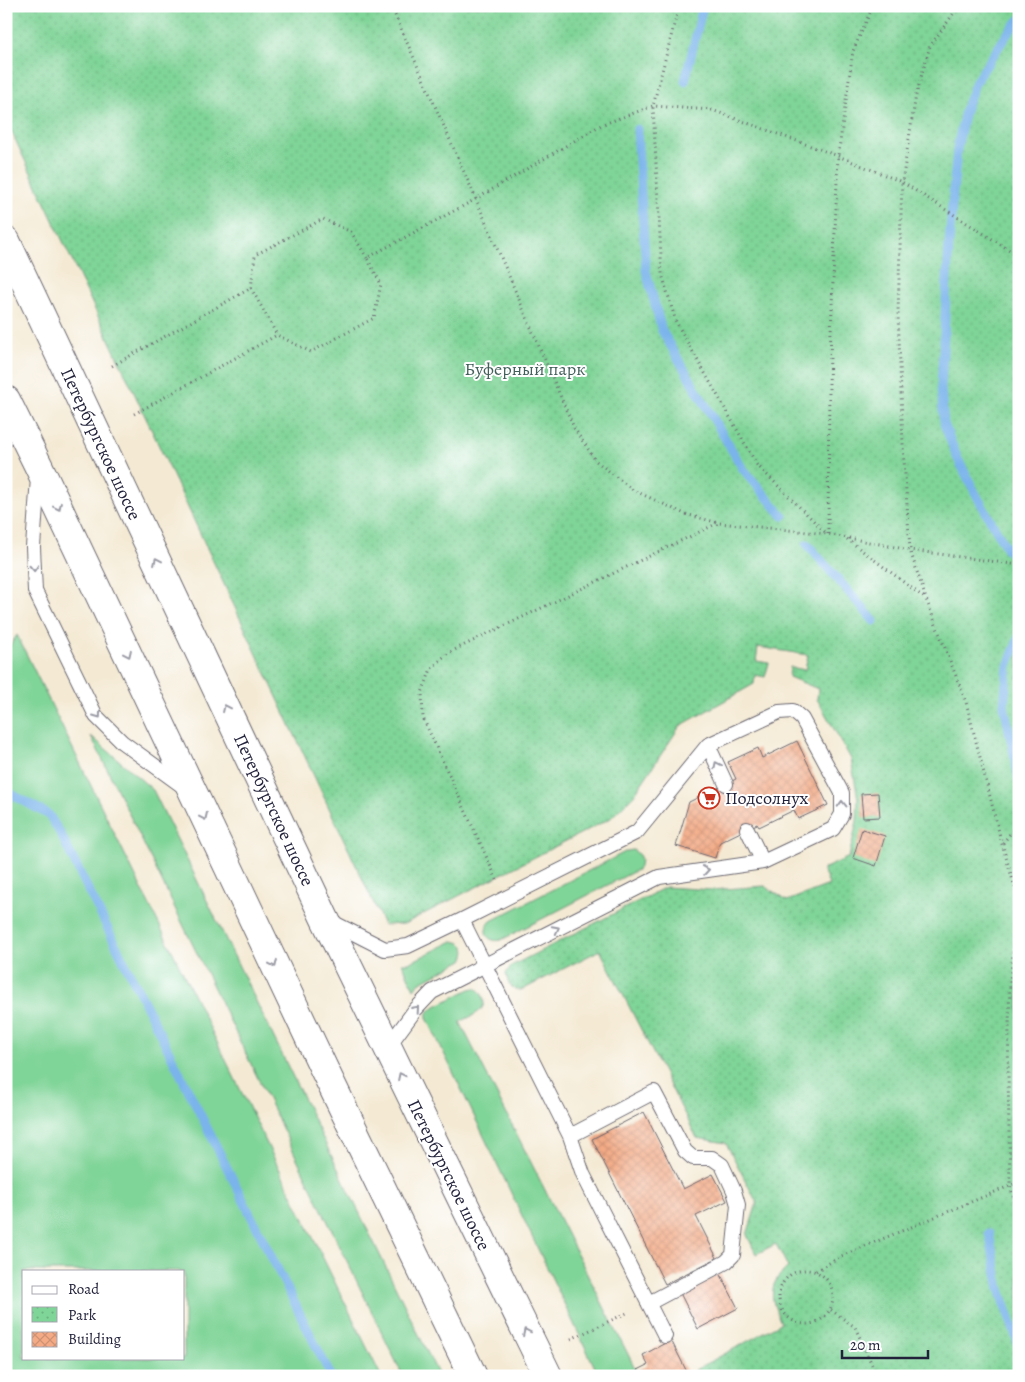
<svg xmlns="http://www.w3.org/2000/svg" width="1025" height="1382" font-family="Alegreya,serif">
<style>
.grass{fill:#7fd497;stroke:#507b69;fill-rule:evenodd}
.park{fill:url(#park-dots);stroke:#507b69}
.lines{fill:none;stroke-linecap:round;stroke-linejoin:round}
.stream{stroke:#7ab4eb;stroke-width:9}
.building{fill:url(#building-cross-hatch)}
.lane-casing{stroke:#6c6871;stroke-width:16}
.secondary-casing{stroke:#6c6871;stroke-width:30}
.path{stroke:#6c6871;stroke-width:3;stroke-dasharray:1 4;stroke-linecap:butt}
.lane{stroke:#fff;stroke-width:14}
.secondary{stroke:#fff;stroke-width:28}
.oneway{stroke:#9c9ca7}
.labels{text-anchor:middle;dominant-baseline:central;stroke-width:4;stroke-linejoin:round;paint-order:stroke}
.park-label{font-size:18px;fill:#43605b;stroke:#fff}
.street-label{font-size:18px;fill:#22223b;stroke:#fff}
.poi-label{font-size:18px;fill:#22223b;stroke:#fff;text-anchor:start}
</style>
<defs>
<pattern id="park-dots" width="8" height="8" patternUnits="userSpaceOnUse" patternTransform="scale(1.25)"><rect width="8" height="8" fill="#7fd497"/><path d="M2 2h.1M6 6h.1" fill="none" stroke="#6db683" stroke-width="1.8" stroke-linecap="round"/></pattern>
<pattern id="building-cross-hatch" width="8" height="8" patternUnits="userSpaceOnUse" patternTransform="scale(1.25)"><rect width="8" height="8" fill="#f3aa85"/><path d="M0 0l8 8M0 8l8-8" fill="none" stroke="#d09274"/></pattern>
</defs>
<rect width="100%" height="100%" fill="#fff"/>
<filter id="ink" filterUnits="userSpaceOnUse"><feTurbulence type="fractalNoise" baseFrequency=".02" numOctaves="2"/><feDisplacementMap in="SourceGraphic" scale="10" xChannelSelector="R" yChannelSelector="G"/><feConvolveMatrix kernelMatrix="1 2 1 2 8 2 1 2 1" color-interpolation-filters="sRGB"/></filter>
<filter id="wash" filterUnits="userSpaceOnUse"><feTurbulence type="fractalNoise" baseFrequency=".0096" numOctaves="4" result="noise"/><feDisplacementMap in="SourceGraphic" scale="20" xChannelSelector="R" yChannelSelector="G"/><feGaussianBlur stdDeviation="1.12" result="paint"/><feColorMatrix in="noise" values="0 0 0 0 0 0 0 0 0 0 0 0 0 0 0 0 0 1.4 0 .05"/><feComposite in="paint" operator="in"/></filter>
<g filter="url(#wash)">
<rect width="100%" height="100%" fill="#f4ead4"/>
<!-- grass -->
<path class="grass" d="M17,635L381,1376H6V652ZM24,1271H184V1358H24Z
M91,736L153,790L439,1376H403Z
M633,850C642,855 643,862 637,870L501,940C487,943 481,931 491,921L627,851Z
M453,941C465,943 469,949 463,960L419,983L414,989L402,963H409Z
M475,988C479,990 481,992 483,997C488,1012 470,1016 460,1022L639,1376H599L427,1018V1014L432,1008L470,989Z"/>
<!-- park -->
<path class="park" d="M6,6H1019V1376H698L695,1370L781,1323C774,1306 767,1292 779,1276C782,1273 785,1270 788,1267L776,1244L756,1254L747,1235L757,1203L726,1143L697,1138L600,950L522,990C512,991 508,984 506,974L511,966L666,887L712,890L765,886L787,901L829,885L823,869L849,857L857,821L858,799L851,759L817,699L818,689L789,677L790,667L805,670L808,655L758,647L756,661L769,663L765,677L755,675L754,684L680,726L634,795L611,818L404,924L384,925L6,120Z"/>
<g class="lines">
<!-- stream -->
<path class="stream" d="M685,81L703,6
M637,129L646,271L662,331L743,469L783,516
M807,544L874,621
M1008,551L978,498L957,457L944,424L941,388L949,244L953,193L957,149L965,110L976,81L1008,33L1019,20
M1019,637L1008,666L1004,705L1019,779
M6,791L49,815L60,833L331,1376
M989,1233L1000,1289L1019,1346"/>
</g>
<g id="blocks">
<!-- building -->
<path class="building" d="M797,741L828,805L798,819L794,810L759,827L757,824L720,842L715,858L676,846L689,802L736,779L728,762L758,748L762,758Z
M878,793L880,817L863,818L861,794Z
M862,829L885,836L876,866L853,858Z
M644,1112L683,1189L713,1174L727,1201L696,1216L717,1258L665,1284L592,1139Z
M720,1273L738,1308L698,1329L680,1293Z
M671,1340L689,1376H641L638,1370L648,1365L643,1355Z"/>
</g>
</g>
<g filter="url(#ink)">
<use href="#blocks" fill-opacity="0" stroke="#6c6871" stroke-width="1"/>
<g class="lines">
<!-- lane casing -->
<g class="lane-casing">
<path id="lane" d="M38,478L33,547L35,591L96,716L122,742L184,787
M708,745L726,784
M747,829L763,862
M462,920L570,1136L583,1174L665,1336
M330,921L385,949L408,946L462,920L637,832L708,745L779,712L793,711L802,719L842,793V814L833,829L763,862L659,877L432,992L415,1010L387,1048
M570,1136L654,1092L685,1151L693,1158H712L722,1165L734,1191L738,1205L733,1255L726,1262L649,1303"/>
</g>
<!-- secondary casing -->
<g class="secondary-casing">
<path id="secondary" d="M6,241L325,919L548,1376
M6,400L39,467L324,1069L473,1376"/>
</g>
<!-- path -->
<path class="path" d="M391,6L476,199L574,428L596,461L633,490L685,514L719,523L828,534L910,550L1019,565
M679,6L653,106L662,274L676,322L757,465L827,534
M959,6L930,46L916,95L902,182L898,313L903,445L910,550L926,599L966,702L1002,844L1019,901
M251,288L277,335
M112,366L251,288L255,255L323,219L351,232L367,258
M134,414L277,335L311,352L374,318L381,284L367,258L476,199L601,125L653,106L712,110L838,156L902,182L1019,256
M828,534L829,383L838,156L853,51L873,6
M847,539L926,599
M1003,843L1019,822
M497,880L423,718L422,693L431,669L448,653L718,523
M1019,902L1010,980L1008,1074L1010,1185L1019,1217
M779 1297a27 27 0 1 1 54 0a27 27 0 1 1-54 0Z
M816,1271L839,1257L1019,1182
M831,1310L855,1327L877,1376
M571,1339L629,1312"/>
<!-- lane -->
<use href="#lane" class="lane"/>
<!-- secondary -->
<use href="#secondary" class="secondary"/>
</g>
<!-- one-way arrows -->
<defs><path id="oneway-chevron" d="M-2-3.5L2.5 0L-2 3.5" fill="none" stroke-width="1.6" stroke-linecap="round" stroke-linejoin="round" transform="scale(1.25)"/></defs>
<g class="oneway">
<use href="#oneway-chevron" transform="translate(58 507) rotate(65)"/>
<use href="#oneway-chevron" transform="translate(157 561) rotate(-115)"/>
<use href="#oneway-chevron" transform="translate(34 568) rotate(87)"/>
<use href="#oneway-chevron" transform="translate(128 654) rotate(65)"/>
<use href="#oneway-chevron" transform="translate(226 708) rotate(-115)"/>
<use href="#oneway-chevron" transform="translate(98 715) rotate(54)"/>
<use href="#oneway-chevron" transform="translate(717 765) rotate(-116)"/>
<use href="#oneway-chevron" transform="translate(842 804) rotate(-91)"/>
<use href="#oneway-chevron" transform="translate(204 817) rotate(65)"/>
<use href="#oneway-chevron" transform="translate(706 870) rotate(-9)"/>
<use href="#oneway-chevron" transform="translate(556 929) rotate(-27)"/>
<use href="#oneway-chevron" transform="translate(274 964) rotate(65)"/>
<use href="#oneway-chevron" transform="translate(416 1009) rotate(-49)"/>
<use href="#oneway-chevron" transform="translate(401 1076) rotate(-116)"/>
<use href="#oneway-chevron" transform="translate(526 1332) rotate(-116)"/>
</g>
</g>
<!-- icons -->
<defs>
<g id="supermarket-ring" transform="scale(1.125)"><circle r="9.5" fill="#fff" stroke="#c8321e" stroke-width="1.5"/><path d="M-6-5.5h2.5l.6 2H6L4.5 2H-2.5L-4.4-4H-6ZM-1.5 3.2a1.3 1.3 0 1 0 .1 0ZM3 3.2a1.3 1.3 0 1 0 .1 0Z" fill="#c8321e"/></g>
</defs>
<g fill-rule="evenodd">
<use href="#supermarket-ring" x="709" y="798"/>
</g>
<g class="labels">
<!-- park labels -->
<g class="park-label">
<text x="525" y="369">Буферный парк</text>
</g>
<!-- street labels -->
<g class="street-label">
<text transform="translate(101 444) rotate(65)">Петербургское шоссе</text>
<text transform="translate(274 810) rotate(65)">Петербургское шоссе</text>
<text transform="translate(449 1175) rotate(64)">Петербургское шоссе</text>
</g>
<!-- poi labels -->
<g class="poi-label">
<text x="725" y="798">Подсолнух</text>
</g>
</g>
<!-- margin -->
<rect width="1025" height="1382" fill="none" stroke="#fff" stroke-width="25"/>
<!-- legend -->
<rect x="22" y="1270" width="162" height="90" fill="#ffffff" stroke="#a7a7b1"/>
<rect x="32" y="1286" width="25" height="8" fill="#ffffff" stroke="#a7a7b1"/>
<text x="68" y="1294" font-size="15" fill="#22223b">Road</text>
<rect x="32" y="1307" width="25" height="15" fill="url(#park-dots)" stroke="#a7a7b1"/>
<text x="68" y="1320" font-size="15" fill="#22223b">Park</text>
<rect x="32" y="1332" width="25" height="15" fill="url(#building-cross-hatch)" stroke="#a7a7b1"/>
<text x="68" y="1344" font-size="15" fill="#22223b">Building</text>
<!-- scale -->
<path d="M842 1350v8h86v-8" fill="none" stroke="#22223b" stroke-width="2.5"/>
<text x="850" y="1350" font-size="15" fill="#22223b" stroke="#ffffff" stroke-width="4" paint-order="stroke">20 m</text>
</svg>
